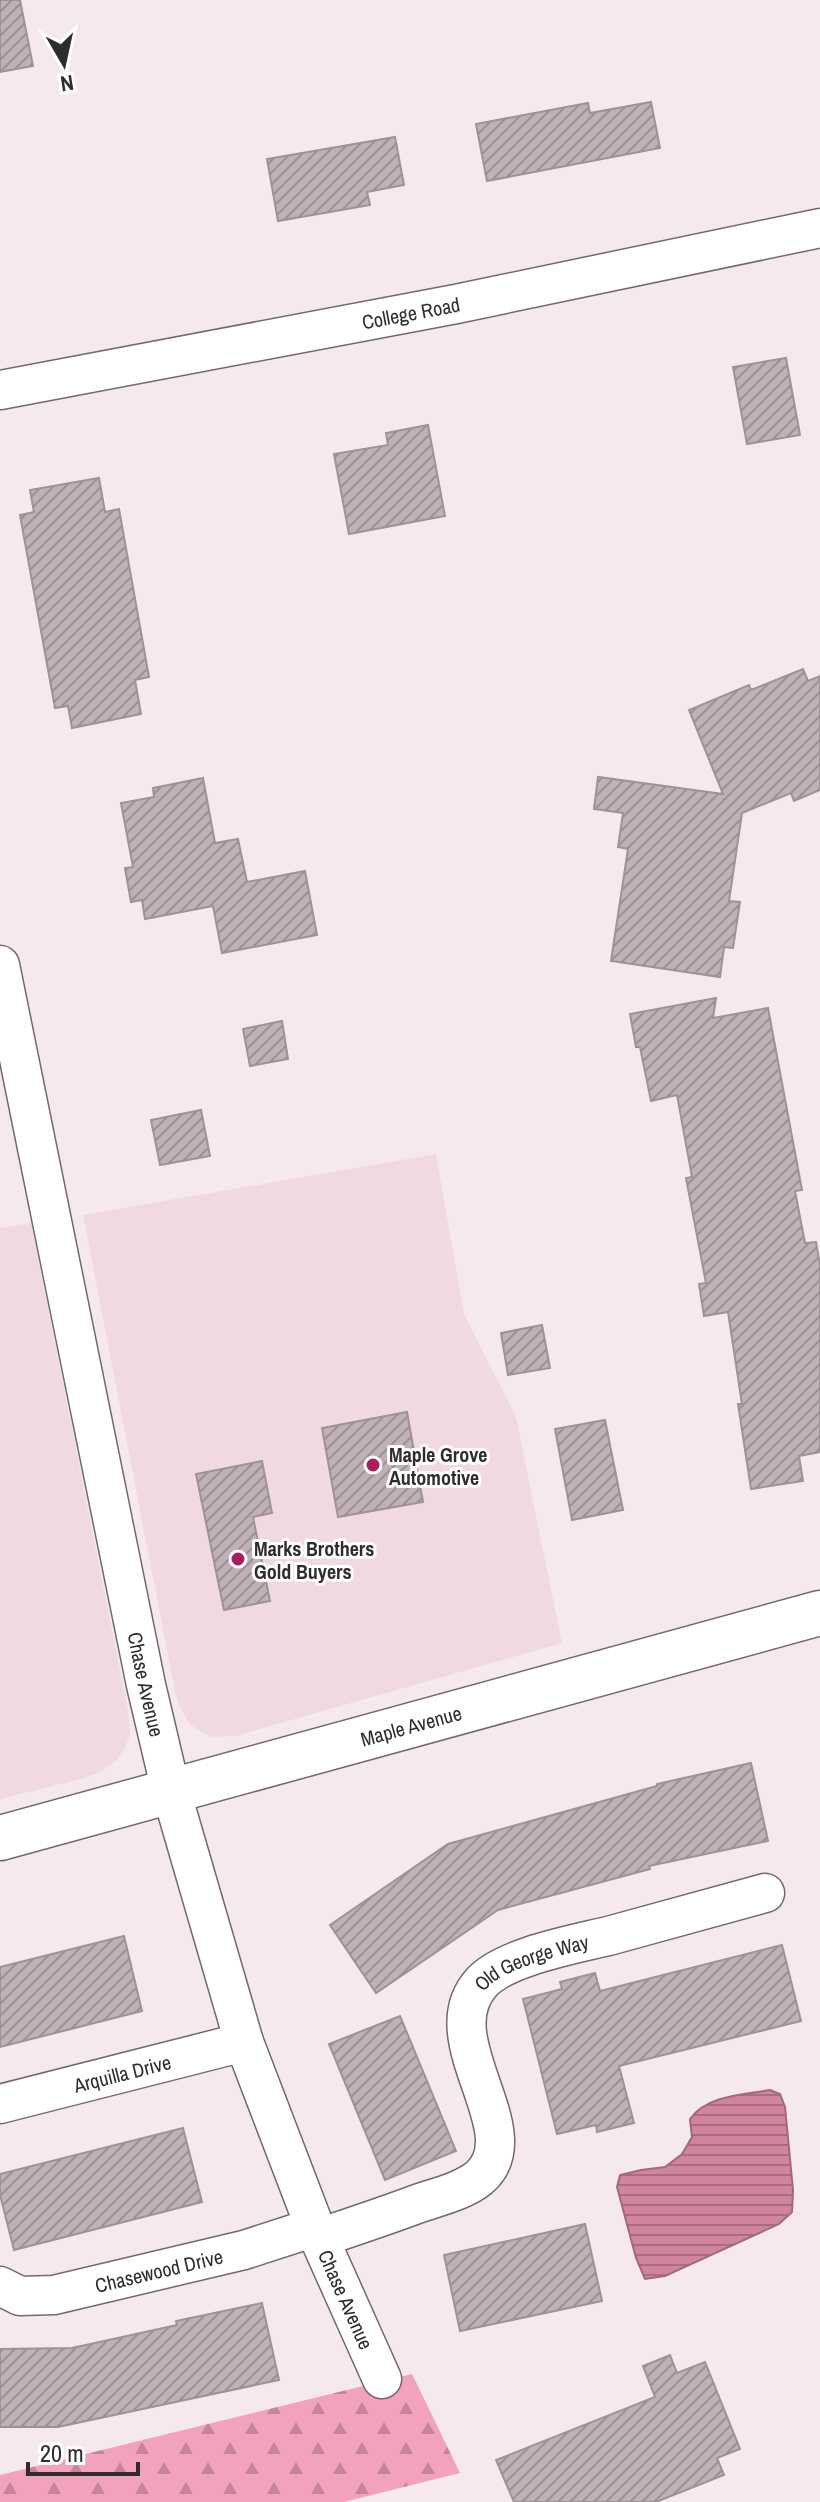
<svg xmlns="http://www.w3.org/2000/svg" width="820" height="2502" font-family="'Archivo Narrow',sans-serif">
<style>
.built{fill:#f0dae0}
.forest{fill:url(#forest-firs)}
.water{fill:url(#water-rules);stroke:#a1697c;stroke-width:2}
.building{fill:url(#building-hatch);stroke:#9f9296;stroke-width:2}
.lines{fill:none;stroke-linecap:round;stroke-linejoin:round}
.street-casing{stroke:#74686b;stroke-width:41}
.secondary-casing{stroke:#74686b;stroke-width:47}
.street{stroke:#fff;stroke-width:38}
.secondary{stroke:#fff;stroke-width:44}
.poi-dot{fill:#a91e60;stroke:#fff;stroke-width:3}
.labels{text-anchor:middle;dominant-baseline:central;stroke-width:6;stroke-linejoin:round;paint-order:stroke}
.street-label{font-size:20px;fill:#302b2d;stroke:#fff}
.poi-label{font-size:20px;font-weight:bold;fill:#302b2d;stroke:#fff;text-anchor:start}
</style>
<defs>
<pattern id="forest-firs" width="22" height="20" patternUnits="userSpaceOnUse" patternTransform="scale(2)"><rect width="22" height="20" fill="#f3a2bc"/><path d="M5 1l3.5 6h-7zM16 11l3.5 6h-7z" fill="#c58499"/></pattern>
<pattern id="water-rules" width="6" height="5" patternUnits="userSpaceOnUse" patternTransform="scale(2)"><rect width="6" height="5" fill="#d1849e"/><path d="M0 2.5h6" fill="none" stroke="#aa6c81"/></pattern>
<pattern id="building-hatch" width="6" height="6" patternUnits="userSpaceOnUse" patternTransform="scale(2)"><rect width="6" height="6" fill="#bfb1b5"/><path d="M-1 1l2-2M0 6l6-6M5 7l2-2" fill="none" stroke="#9c9094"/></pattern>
</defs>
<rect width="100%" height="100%" fill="#f6e9ec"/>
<!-- built -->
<path class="built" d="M436,1154L464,1314L516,1417L562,1643L236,1736L211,1737L190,1725L179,1705L175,1692L83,1215Z
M31,1223L128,1710L130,1735L125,1748L115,1762L102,1771L85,1778L0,1799V1228Z"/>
<!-- forest -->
<path class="forest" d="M412,2374L460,2473L344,2502H0V2475Z"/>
<!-- water -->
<path class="water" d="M770,2090L780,2094L785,2107L793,2190L792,2212L779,2224L665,2276L645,2279L636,2258L617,2187L620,2175L641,2170L665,2167L682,2154L692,2137L690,2119C707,2095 743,2095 770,2090Z"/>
<!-- building -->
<path class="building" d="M0,0H20L33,66L0,72Z
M651,102L660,148L487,181L476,124L588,103L590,113Z
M395,137L404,185L367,192L370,205L278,221L267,159Z
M786,358L800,435L747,444L733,367Z
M428,425L445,516L349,534L334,454L388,445L386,433Z
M99,478L105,512L119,509L149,677L135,680L141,714L72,728L68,706L55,708L20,515L34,512L30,490Z
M803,669L808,681L820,676V790L794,801L791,793L742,813L729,901L740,902L733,948L724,947L720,977L611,961L628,849L618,847L623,813L594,809L598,777L723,794L689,710L749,685L751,690Z
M203,778L215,843L238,839L247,882L305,871L317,935L222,953L213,906L145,919L142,900L131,902L125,868L133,867L121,803L154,797L153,788Z
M716,998L713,1018L768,1008L802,1190L795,1191L805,1243L816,1242L820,1265V1452L799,1456L803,1481L751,1489L738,1404H742L728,1312L704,1316L699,1284L706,1283L686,1178L692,1177L677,1095L651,1101L640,1047H636L630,1014Z
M282,1021L288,1059L250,1066L243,1029Z
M201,1110L210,1156L160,1165L151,1120Z
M542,1325L550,1368L508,1375L501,1333Z
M407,1412L423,1502L338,1517L322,1428Z
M605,1420L623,1510L572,1520L555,1429Z
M262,1461L272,1513L253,1517L270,1601L224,1610L196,1474Z
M751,1763L768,1841L649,1866L650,1869L498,1910L376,1993L330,1925L448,1844L657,1786V1784Z
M124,1936L142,2011L0,2047V1967Z
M782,1945L801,2021L619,2066L634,2123L597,2132L596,2125L557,2134L523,1999L562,1989L560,1982L595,1973L600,1991Z
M400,2016L456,2151L385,2180L329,2044Z
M183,2128L202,2202L14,2250L0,2195V2174Z
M585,2224L602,2301L460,2331L444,2255Z
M262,2303L279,2380L58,2427H0V2349L72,2348L177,2325L176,2321Z
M670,2355L677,2373L705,2362L740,2449L717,2458L724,2475L656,2502H514L496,2460L655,2397L643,2366Z"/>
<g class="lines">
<!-- street casing -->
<g class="street-casing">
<g id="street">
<path id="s1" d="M0,390L456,304L820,228"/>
<path id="s2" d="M0,965L146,1685L171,1791L244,2042L319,2238L382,2379"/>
<path id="s3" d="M0,2104L244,2042"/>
<path id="s4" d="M319,2238C352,2227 385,2216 417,2204C437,2197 463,2191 479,2178C533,2132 429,2039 482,1982C506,1956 577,1944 612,1935C663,1921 714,1907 765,1893"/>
<path id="s5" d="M0,2286L20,2296L54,2295L244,2250L315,2227"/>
</g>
</g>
<!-- secondary casing -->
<g class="secondary-casing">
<g id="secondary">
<path id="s6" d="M0,1838L820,1613"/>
</g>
</g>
<!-- street -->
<use href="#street" class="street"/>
<!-- secondary -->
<use href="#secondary" class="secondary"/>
</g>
<!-- markers -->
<g class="poi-dot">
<circle cx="373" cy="1465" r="8"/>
<circle cx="238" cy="1559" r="8"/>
</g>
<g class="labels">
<!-- street labels -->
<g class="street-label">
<text stroke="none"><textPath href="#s1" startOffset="418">College Road</textPath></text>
<text stroke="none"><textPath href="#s2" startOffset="734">Chase Avenue</textPath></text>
<text stroke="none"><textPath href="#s6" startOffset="426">Maple Avenue</textPath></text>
<text stroke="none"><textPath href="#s4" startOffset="434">Old George Way</textPath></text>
<text stroke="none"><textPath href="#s3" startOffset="126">Arquilla Drive</textPath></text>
<text stroke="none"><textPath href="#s5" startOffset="164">Chasewood Drive</textPath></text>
<text stroke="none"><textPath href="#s2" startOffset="1382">Chase Avenue</textPath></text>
</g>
<!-- poi labels -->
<g class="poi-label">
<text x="389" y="1454">Maple Grove<tspan x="389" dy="23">Automotive</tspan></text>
<text x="254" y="1548">Marks Brothers<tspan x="254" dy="23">Gold Buyers</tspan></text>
</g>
</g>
<!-- north arrow -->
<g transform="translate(64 64) rotate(171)" stroke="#ffffff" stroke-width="6" paint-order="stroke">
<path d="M0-6L14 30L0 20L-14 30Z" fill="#302b2d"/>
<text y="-12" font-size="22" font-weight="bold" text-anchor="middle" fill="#302b2d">N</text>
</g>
<!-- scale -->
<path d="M28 2462v12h110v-12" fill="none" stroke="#302b2d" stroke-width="4"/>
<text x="40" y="2462" font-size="24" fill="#302b2d" stroke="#ffffff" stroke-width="6" paint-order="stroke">20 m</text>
</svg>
